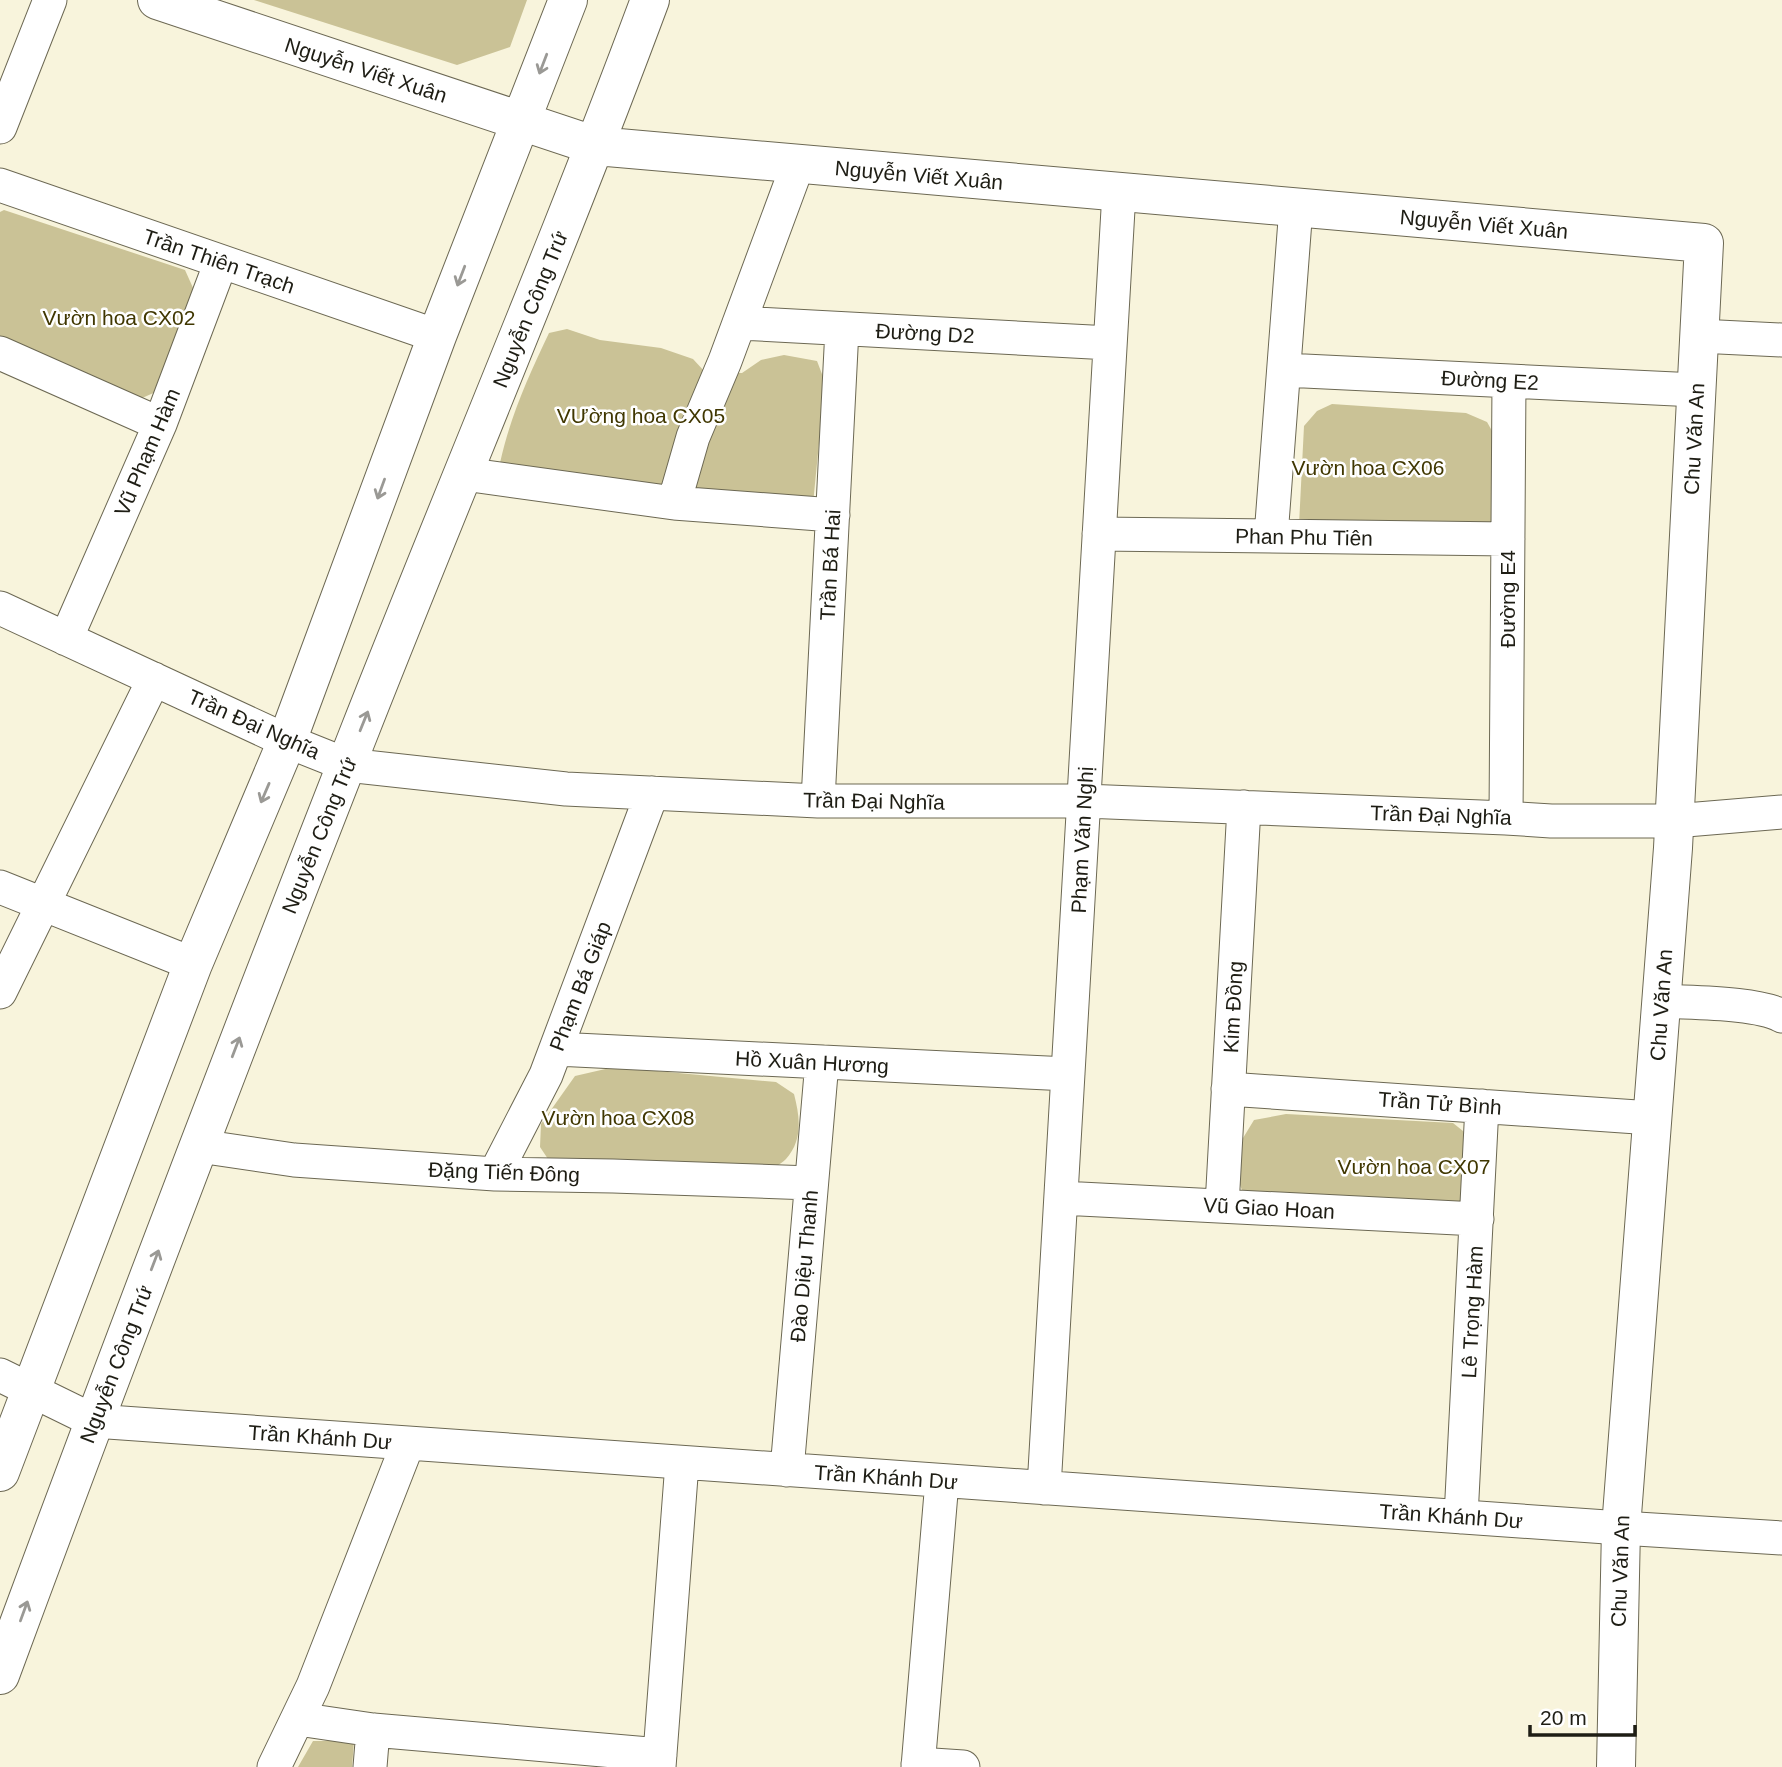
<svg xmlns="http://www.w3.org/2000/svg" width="1782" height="1767" font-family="Arial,sans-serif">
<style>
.park{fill:#cac296}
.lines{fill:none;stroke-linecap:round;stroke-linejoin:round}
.minor-casing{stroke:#6c6853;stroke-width:35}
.tertiary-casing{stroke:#6c6853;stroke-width:40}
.minor{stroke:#fff;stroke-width:33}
.tertiary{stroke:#fff;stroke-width:38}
.oneway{stroke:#9a9995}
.labels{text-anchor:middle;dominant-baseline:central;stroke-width:5;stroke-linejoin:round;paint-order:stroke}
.street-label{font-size:21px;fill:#1e1d14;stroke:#fff}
.park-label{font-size:21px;fill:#403701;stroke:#fff}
</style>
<rect width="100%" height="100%" fill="#f8f4dc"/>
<!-- park -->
<path class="park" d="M254,0H527L510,47L457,65Z
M4,210L185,270L198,299L160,390L140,399L0,338V212Z
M567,329L600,340L661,348L693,359L705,372L742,373L761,360L784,355L817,361L825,382L813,504L702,492L500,463C510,417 529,375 549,333Z
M1332,404L1466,413L1487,422L1496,438L1491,533L1299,525L1304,426L1317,411Z
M614,1067L776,1082L794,1094C800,1117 803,1140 786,1159C780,1165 770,1170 762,1174L552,1165L540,1147L541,1124L575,1076Z
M1286,1114L1453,1123L1463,1131L1471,1147L1467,1203L1246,1201L1236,1174L1240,1143L1254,1120Z
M313,1741H354L352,1767H298Z"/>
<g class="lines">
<!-- minor casing -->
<g class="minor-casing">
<path id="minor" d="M0,127L50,0
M0,185L437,336
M739,323L1110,343
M1699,336L1782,340
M0,353L160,424
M1284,370L1696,390
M464,474L674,503L833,515
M674,503L693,437L725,361L798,164
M1099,534L1508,539
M1271,536L1296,207
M0,608L287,741L347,765L566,789L818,801H1084L1506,818L1551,821H1674L1782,812
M66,639L160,424L221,262
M818,801L842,329
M1506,818L1509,381
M0,887L193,964
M0,992L154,679
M1661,1001C1691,1003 1757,1002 1782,1016
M556,1049L1068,1074
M1228,1089L1652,1118
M199,1146L294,1160L495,1174L613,1176L811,1183
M495,1174L546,1075L652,793
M1061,1198L1477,1219
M1222,1206L1244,807
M0,1375L94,1421L1621,1528L1782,1538
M787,1470L822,1062
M1044,1488L1119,192
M1461,1517L1482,1106
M298,1719L373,1730L660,1755
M918,1764L963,1767
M274,1767L313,1686L408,1443
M370,1767L373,1730
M659,1767L682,1463
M918,1767L942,1481"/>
</g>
<!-- tertiary casing -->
<g class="tertiary-casing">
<path id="tertiary" d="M157,0L596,146L1704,243L1673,848L1621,1528L1616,1767
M0,1472L193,964L287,741L437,336L568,0
M0,1675C117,1358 237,1043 360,730C456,486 559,245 650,0"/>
</g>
<!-- minor -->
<use href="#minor" class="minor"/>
<!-- tertiary -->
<use href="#tertiary" class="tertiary"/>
</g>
<!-- one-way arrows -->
<defs><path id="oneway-shaft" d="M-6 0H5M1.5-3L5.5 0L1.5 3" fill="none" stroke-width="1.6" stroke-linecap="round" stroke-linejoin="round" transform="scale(1.75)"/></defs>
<g class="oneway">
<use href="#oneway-shaft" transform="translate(543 64) rotate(111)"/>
<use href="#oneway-shaft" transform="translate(461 276) rotate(111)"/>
<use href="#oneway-shaft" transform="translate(381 489) rotate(110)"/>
<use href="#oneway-shaft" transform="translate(364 721) rotate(-68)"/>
<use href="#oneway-shaft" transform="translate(265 793) rotate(113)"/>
<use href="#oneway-shaft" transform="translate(236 1047) rotate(-69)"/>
<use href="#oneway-shaft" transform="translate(155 1260) rotate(-69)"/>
<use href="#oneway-shaft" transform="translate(24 1611) rotate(-70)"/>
</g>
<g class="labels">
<!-- street labels -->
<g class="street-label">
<text transform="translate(366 70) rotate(18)">Nguyễn Viết Xuân</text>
<text transform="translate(919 175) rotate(5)">Nguyễn Viết Xuân</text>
<text transform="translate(1484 224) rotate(5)">Nguyễn Viết Xuân</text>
<text transform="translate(219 261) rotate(19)">Trần Thiên Trạch</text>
<text transform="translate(530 309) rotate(-68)">Nguyễn Công Trứ</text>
<text transform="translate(925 333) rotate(3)">Đường D2</text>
<text transform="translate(1490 380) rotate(3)">Đường E2</text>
<text transform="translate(1694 439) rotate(-87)">Chu Văn An</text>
<text transform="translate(147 452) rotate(-67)">Vũ Phạm Hàm</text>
<text transform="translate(1304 537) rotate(1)">Phan Phu Tiên</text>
<text transform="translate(830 565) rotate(-87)">Trần Bá Hai</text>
<text transform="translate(1507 599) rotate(-90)">Đường E4</text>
<text transform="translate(254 724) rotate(24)">Trần Đại Nghĩa</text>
<text transform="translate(874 801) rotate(1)">Trần Đại Nghĩa</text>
<text transform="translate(1441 815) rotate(2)">Trần Đại Nghĩa</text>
<text transform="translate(319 835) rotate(-68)">Nguyễn Công Trứ</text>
<text transform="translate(1082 840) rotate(-87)">Phạm Văn Nghị</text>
<text transform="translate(580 986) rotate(-69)">Phạm Bá Giáp</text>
<text transform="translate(1661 1005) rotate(-86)">Chu Văn An</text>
<text transform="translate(1233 1007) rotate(-87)">Kim Đồng</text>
<text transform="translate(812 1062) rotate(3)">Hồ Xuân Hương</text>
<text transform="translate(1440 1103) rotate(4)">Trần Tử Bình</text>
<text transform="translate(504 1172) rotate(2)">Đặng Tiến Đông</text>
<text transform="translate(1269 1208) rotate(3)">Vũ Giao Hoan</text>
<text transform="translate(804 1266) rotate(-85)">Đào Diệu Thanh</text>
<text transform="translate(1472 1312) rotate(-87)">Lê Trọng Hàm</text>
<text transform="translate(116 1364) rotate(-69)">Nguyễn Công Trứ</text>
<text transform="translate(320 1437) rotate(4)">Trần Khánh Dư</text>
<text transform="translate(886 1477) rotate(4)">Trần Khánh Dư</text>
<text transform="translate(1451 1516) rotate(4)">Trần Khánh Dư</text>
<text transform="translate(1620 1571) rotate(-88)">Chu Văn An</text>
</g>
<!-- park labels -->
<g class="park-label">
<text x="119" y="317">Vườn hoa CX02</text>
<text x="641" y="415">VƯờng hoa CX05</text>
<text x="1368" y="467">Vườn hoa CX06</text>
<text x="618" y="1117">Vườn hoa CX08</text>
<text x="1414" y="1166">Vườn hoa CX07</text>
</g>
</g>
<!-- scale -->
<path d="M1530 1725v10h105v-10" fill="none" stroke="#1e1d14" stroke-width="3.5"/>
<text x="1540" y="1725" font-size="21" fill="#1e1d14" stroke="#ffffff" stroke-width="5" paint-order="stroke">20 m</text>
</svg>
